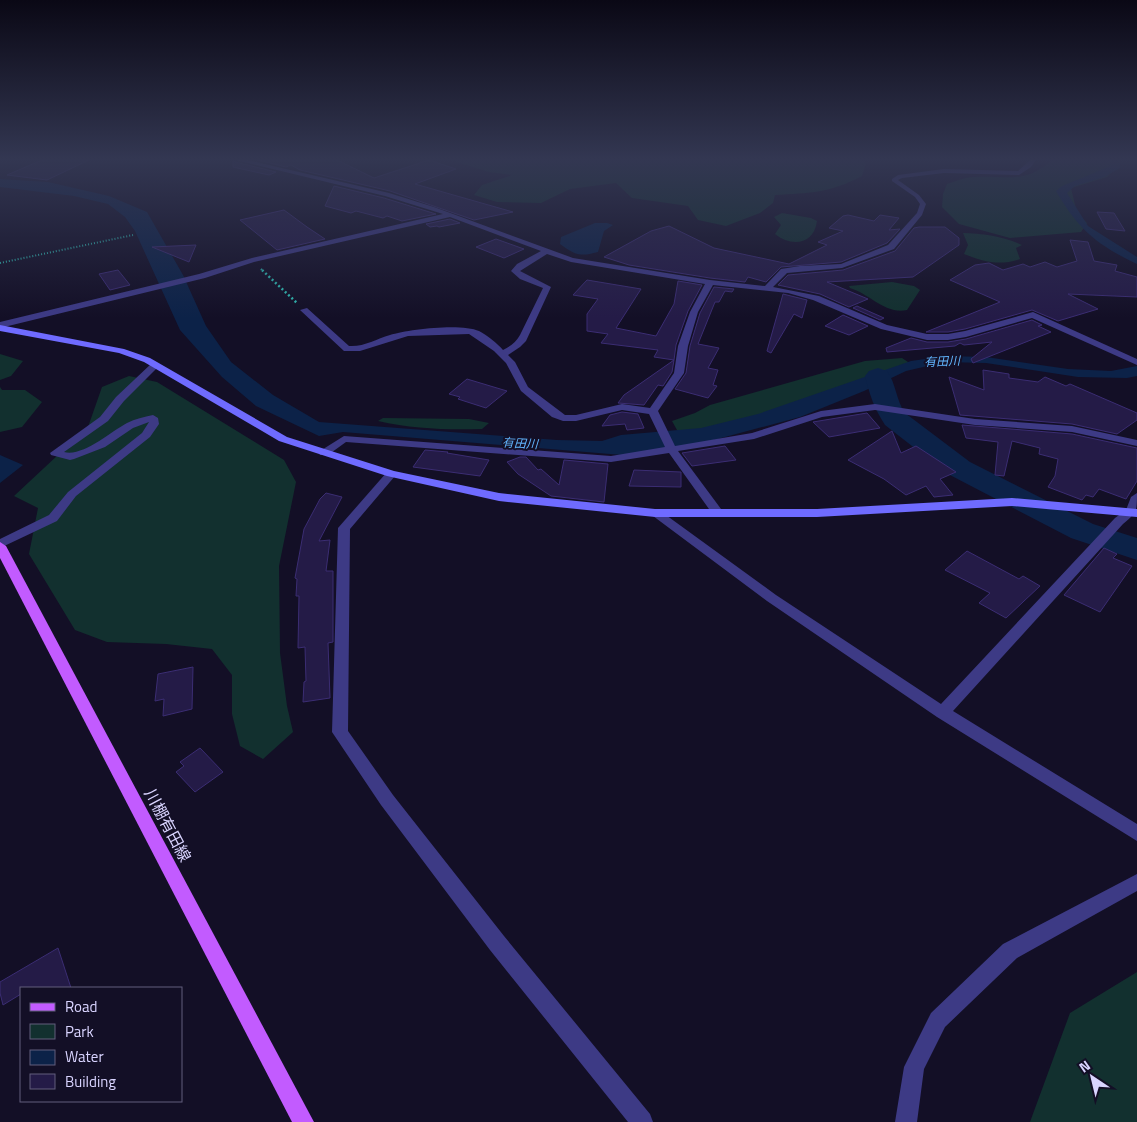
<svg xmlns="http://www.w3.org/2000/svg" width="1137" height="1122" font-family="'Titillium Web','Noto Sans JP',sans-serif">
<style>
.green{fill:#12302f}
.water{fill:#0c2248}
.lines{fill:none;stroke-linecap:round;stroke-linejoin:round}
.river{fill:#0c2248;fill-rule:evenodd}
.building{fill:#241b47;stroke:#3b2d73}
.path-far1{stroke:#2fb8b0;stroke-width:2;stroke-dasharray:1 2;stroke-linecap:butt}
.path{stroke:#2fb8b0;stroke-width:2.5;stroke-dasharray:2 2.5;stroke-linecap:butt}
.street{fill:#3d3a85;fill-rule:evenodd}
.secondary{fill:#6f6bff;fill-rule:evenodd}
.primary{fill:#c25bff;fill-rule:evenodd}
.labels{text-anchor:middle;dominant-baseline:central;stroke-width:4;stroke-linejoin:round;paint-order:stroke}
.far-water-label{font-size:12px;font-style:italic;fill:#62b6ff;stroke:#130f26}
.near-street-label{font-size:16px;fill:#d9d4ff;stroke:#130f26}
</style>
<rect width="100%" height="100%" fill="#130f26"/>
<!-- green -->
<path class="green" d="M450,160H862L866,163L862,176C830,193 810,193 775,195L773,203L760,213L726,226L698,220L688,206L632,198L616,183L570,189L541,203L497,202L474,195L482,185L512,175L489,172Z
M1052,160H1115L1112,172L1107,177L1071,188L1077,213L1087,223L1081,232L1010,238L959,224L942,207L943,194L947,184C956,181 965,177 974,177C1008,175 1023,185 1052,160Z
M782,213L811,218L817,221C814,245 791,247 775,234L781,225L774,217Z
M963,233C982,233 1005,237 1022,245L1016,248L1020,259C1000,266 984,262 964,254L968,245Z
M892,282L914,286L920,290L907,310C886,315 870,294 850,288L849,286Z
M0,354L23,361L11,376L0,380Z
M902,358L911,364L783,411L707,430H677L672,421L695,413L710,405L865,361Z
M129,376L157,382L284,460L296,482L279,566L280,653L287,706L293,732L263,759L240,746L232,714V675L212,649L166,644L107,642L75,630L29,554L38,508L14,496L88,427L102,387Z
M0,387L2,390H25L42,402L22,427L0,432Z
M383,418L469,419L489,423L482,429C447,430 413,429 378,421Z
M1137,972V1122H1030L1070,1013Z"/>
<!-- water -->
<path class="water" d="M1109,160H1120V168L1104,177L1075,186L1067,193L1088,226L1137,257V264C1097,245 1078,229 1056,191L1062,186L1111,166Z
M0,179L48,182L109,196L147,212L183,275L206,326L231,362L273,395L319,422L557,440L602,441L621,435L701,428L758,414L911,361L946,356L986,357L1068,369L1111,371L1137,366V376L1127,378L1078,377L986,363L945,362L906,371L864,391L800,417L699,444L622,455L343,432L319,436L256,406L222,377L180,330L135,231L125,217L108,204L74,196L0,187Z
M595,223H607L613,225L604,231L598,252C580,257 575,255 560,244L561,237Z
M0,455L23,465L0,483Z"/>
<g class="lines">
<!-- river -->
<path class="river" d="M878,368L887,371C896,383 896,400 905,413L970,462L1093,524L1137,538V560L1071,538L948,474L885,425C874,408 870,396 865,376L869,371Z"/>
</g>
<!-- building -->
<path class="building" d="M42,160H89L47,180L7,175Z
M233,160L235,162L276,172L269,175L233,167Z
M258,160H337L374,178L429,160L456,169L415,184L513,212L474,220L390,191L300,170L291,165L286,167Z
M334,186L384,198L436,214L402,221L387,216L383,218L356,211L351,213L325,206Z
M284,210L307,227L325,239L277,250L240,220Z
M1097,212L1114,213L1125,231L1106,229Z
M848,215L874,221L880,215L899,218L889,230L900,229L887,243L841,262L781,267L766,282L748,277L745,282L710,278L629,265L604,257L651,231L669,226L714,248L789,264L827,245L818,242L843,231L829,228L843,216Z
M450,219L460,223L439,227L437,226L430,227L426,224Z
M919,227H945L959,238V245L913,277L827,282L868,299L849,307L820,294L778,285L788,275L843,270L895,251L914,228Z
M496,239L524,249L504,258L476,247Z
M1070,240L1088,242L1094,261L1117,265L1115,271L1137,277V297L1068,294L1098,309L1058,321L1032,310L965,329L948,332H926L1000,302L950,280L975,265L989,263L1003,270L1023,264L1030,267L1045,262L1057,267L1077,261Z
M196,245L189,262L152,247Z
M118,270L130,285L110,290L99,274Z
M587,280L641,289L616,328L656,336L674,304L678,281L702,285L688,311L676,345L674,360L654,357L658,350L601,343L608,334L587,331V314L598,299L573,295Z
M714,287L734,289L732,292L725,291L719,302H715L698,344L719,348L708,368L718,370L713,385L717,386L708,398L675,389L686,373L690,346L700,313Z
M783,294L807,300L802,318L794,314L771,353L767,351Z
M857,306L884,318L880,320L853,308Z
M843,315L868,326L849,335L825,326Z
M1032,320L1042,325L1038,326L1051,332L973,363L971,359L992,342L964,345L960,343L955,346L887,352L886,348L911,338L927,342H948L966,339Z
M674,360L672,372L663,386L658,385L644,405L618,403L624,395Z
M983,370L1009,374V378L1038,382L1045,377L1066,386L1070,384L1137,413V420L1117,434L1072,424L960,415L949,377L984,390Z
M467,379L507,391L486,408L458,399L460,397L449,394Z
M622,412L638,414L644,428L627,430L625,424L602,426L610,415Z
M867,413L880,428L829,437L813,422Z
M962,425L1072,434L1137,448V481L1126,499L1099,489L1093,497L1086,495L1082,500L1048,487L1055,476L1058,459L1039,454L1040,448L1012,441L1004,476L995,475L998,442L966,438Z
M892,431L901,453L916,446L956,472L940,479L953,495L934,497L926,486L906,495L884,479L848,460Z
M725,446L736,460L692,466L682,453Z
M425,450L448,452L447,453L489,460L480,476L413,467Z
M520,457H526L538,470L541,469L559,485L564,460L608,464L604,502L551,496L518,474L507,462Z
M634,470L681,472V487L629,486Z
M326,493L342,497L319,541L330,540L326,571H333V642L328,643L330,698L303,702L304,682L306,681L305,647L298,648L299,596H296L297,579L295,578L304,529L320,499Z
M1104,548L1117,554L1113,558L1132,566L1100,612L1064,595Z
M967,551L1019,579L1023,576L1040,586L1006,618L979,603L990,593L945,570Z
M193,667L192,709L163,716L164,699L155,701L158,674Z
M200,748L223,772L195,792L176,772L184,766L180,762Z
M58,948L71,988H21V994L3,1005L0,993V982Z"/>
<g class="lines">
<!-- path-far1 -->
<path class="path-far1" d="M0,263L133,235
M261,269L263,271"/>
<!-- path -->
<path class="path" d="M262,270L297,303"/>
<!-- street -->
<path class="street" d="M235,160H248L389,193L434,207L573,258L710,280L765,286L781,269L800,266L841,264L888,245L917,213L920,204L915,197L892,181V179L898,175L944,169L1018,171L1030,160H1036L1031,167L1019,175L944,173L902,178L898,180L919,195L926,204L922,215L894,249L842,268L787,273L773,287L819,296L887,325L927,334H948L965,331L1033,312L1137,359V365L1032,318L966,337L948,340H927L881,329L813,300L788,293L713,285L698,312L688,346L684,373L658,411L675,446L752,433L821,411L875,404L975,419L1072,426L1137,440V446L1072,432L975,425L875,410L822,417L754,439L678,451L724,513L718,517L714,516L669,453L611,462L346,442L328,455H320L319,453L320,451L344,436L611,456L665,447L649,414L622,410L576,421H563L552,417L521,391L506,363L494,351L469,334L408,336L360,351H344L300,310L307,308L349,346C364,347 376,339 390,335C408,329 462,323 479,331C487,335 497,343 503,350C511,346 516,342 520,335L543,288L520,279L511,271L517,264L541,251L450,217L254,262L205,278L0,328V322L199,274L252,258L443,214L385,196ZM547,254L571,262L705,284L690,312L678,346L674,373L650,408L622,404L576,415H565L528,387L515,362L508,355L520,347L526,341L551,287L520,271Z
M155,362L158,363V367L124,401L108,421L64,452C83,457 110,432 127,423C135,419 144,417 153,415L158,418L159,424L150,437L76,496L57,521L0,548V539L49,515L68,492L142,433L149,422L133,428L105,447L74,459L70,460L51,455L50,453L100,417L116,397L152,363Z
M391,471L397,474L395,476L350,529L348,731L393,795L504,936L650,1114L653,1122H628L490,950L381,805L332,732L338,528L387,472Z
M1137,493C1137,512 1137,512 1123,524L953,711L1137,824V841L937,717L767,601L649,513L655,509L659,510L776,595L941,704L1115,518L1126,510L1131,497Z
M1137,874V891L1017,958L945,1027L924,1069L917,1122H895L904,1067L931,1013L1003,944Z"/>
<!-- secondary -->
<path class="secondary" d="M0,325L124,349L150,358L287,437L394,471L499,493L655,509H817L1012,498L1137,509V517L1012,506L817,517H655L499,501L387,476L279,441L144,362L119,353L0,331Z"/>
<!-- primary -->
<path class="primary" d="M0,542L6,546L314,1122H292L0,558Z"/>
</g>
<!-- sky -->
<linearGradient id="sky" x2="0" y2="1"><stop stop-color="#0a0815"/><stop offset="0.5" stop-color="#333752"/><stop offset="1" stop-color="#333752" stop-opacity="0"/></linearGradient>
<rect width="1137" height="318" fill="url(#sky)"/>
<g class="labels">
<!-- far-water labels -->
<g class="far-water-label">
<text transform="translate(942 361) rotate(-2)">有田川</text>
<text transform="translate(520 443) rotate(3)">有田川</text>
</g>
<!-- near-street labels -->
<g class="near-street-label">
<text transform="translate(168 825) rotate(62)">川棚有田線</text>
</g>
</g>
<!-- legend -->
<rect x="20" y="987" width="162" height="115" fill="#130f26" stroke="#625e7d"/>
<rect x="30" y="1003" width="25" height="8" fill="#c25bff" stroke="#625e7d"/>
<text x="65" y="1012" font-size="15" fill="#d9d4ff">Road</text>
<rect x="30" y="1024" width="25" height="15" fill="#12302f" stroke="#625e7d"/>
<text x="65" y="1037" font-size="15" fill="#d9d4ff">Park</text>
<rect x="30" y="1050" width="25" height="15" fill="#0c2248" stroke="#625e7d"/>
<text x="65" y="1062" font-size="15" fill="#d9d4ff">Water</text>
<rect x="30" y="1074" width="25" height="15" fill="#241b47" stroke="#625e7d"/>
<text x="65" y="1087" font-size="15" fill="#d9d4ff">Building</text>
<!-- north arrow -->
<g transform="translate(1092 1077) rotate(325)" stroke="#130f26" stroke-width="4" paint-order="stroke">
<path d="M0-4L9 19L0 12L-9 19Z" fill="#d9d4ff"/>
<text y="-8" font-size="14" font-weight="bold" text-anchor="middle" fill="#d9d4ff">N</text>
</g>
</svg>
